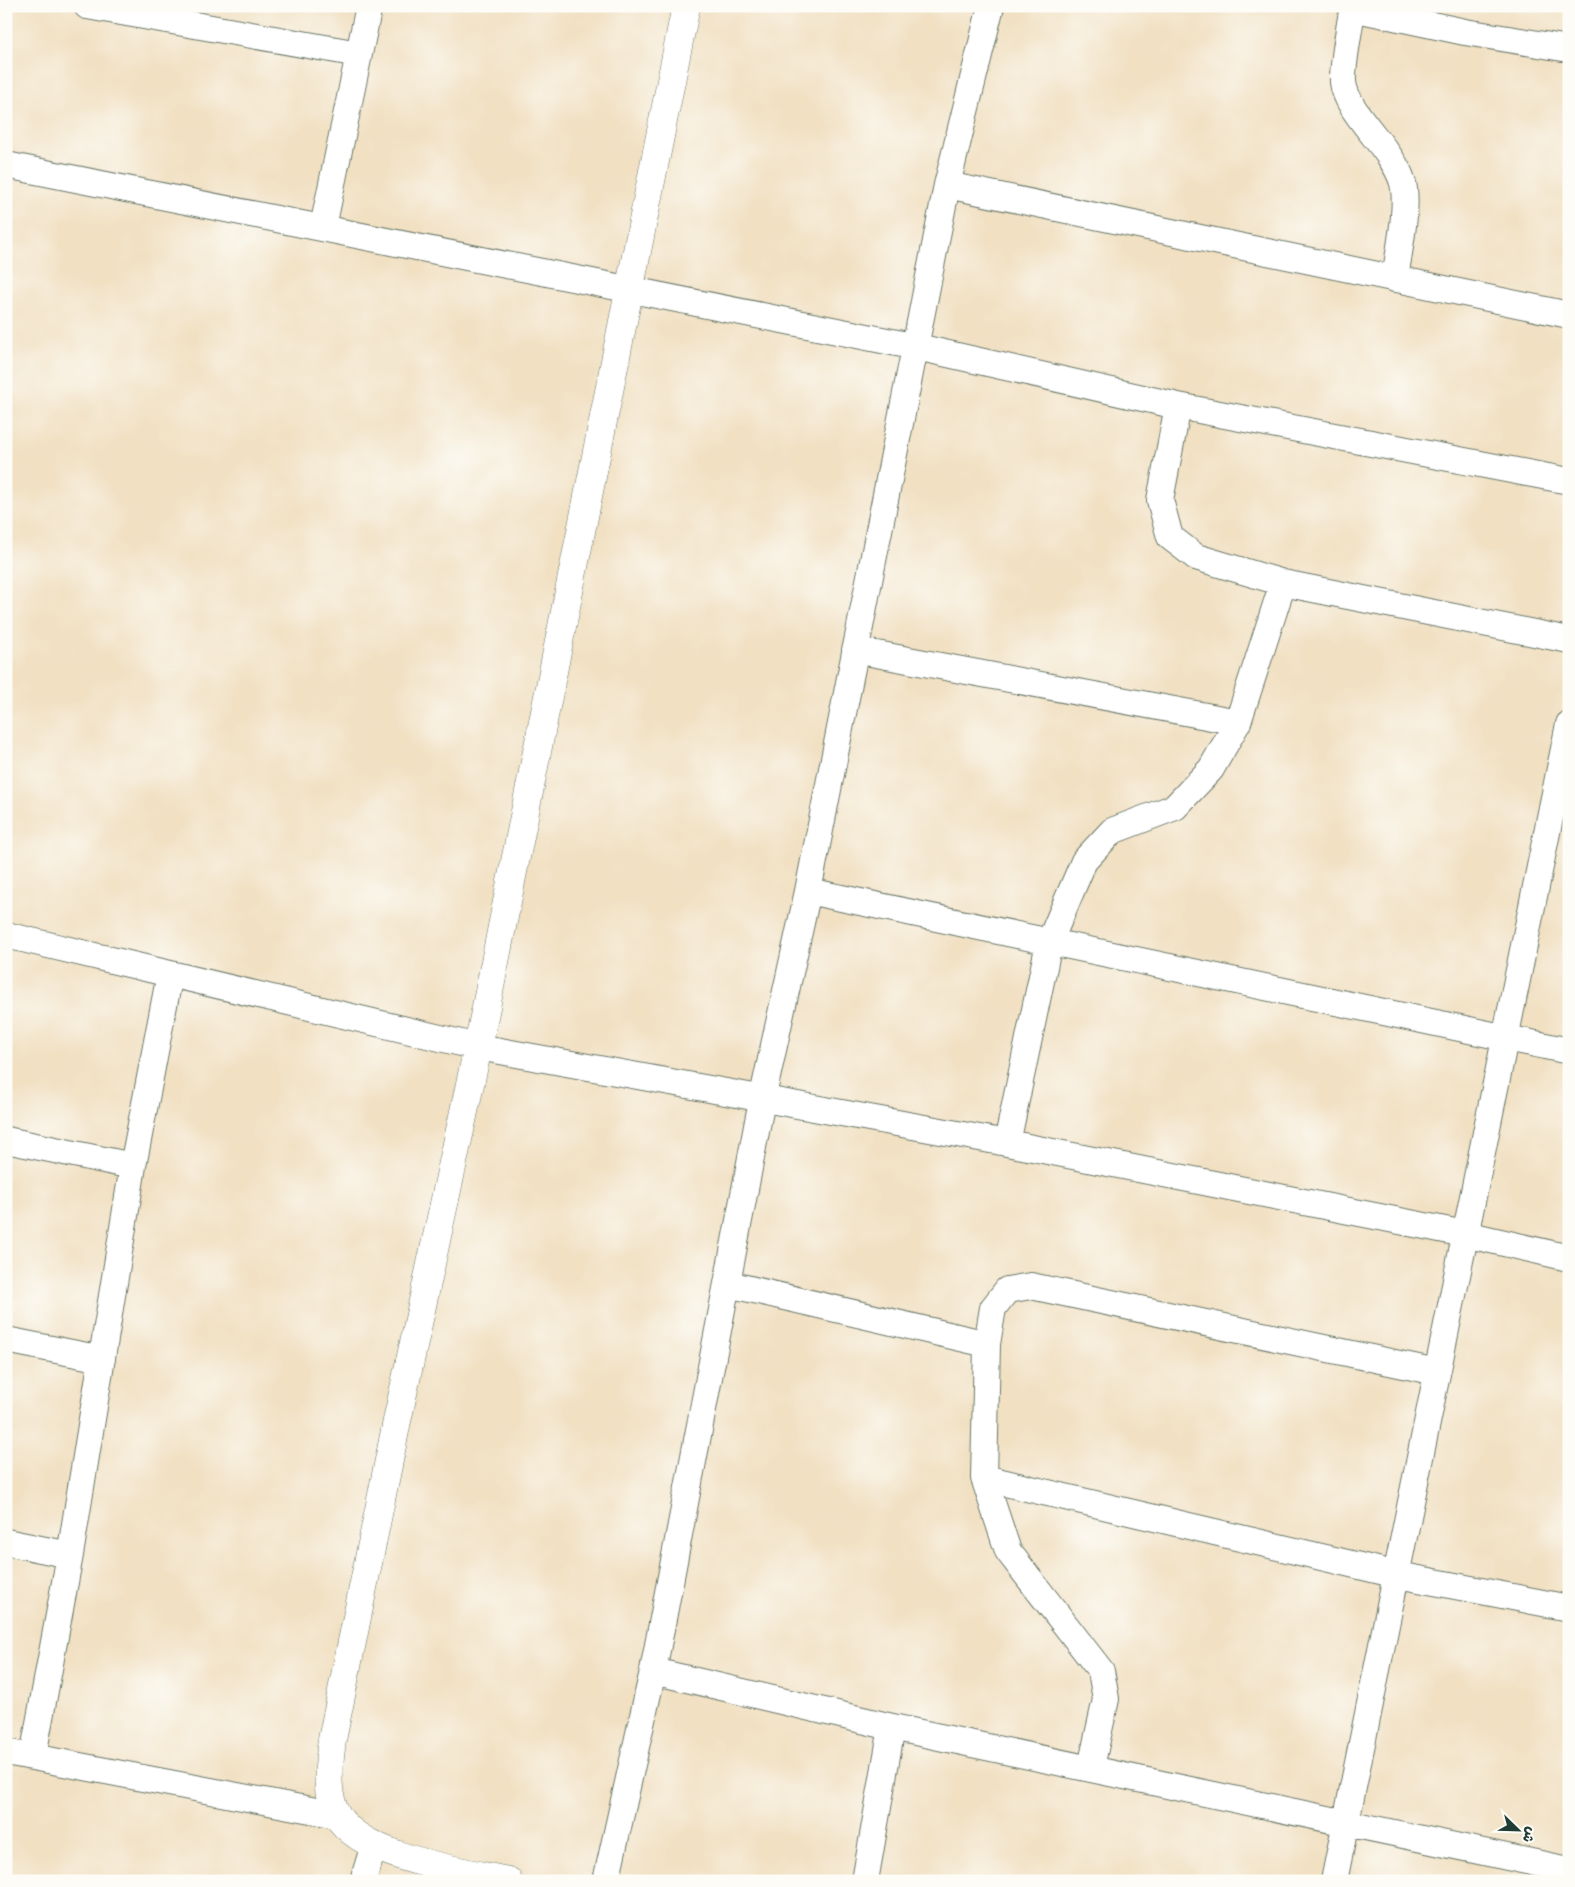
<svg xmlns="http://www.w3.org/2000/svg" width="1575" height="1887" font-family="Sriracha,'Playpen Sans Arabic',sans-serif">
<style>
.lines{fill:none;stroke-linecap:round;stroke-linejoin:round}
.minor-casing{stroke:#687666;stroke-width:28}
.secondary-casing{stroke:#687666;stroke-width:29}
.minor{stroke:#fff;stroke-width:26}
.secondary{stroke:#fff;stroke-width:28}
</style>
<rect width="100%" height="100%" fill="#fdfcf7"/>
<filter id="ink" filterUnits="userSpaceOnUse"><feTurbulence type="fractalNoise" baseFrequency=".02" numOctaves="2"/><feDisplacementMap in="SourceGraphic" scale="10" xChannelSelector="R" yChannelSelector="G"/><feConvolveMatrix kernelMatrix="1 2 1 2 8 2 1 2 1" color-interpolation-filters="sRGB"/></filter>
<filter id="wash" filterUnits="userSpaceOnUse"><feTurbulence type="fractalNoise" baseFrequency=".0096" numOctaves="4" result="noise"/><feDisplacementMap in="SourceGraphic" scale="20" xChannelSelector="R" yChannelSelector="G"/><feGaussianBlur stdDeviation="1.12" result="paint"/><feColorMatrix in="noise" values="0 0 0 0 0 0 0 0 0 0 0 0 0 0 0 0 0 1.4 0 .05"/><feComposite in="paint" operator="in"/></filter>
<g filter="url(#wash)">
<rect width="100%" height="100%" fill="#f1e0c2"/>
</g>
<g filter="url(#ink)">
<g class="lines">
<!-- minor casing -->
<g class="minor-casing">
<path id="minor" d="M87,6L359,54
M1353,6C1350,23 1342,67 1343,82C1346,113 1391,147 1402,180C1410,202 1398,255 1395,279
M1352,8L1465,32L1569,49
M6,165L917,347L1178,406L1569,481
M947,185L1569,315
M323,227L369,6
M1178,406L1160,500L1170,537L1196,557L1283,583L1569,640
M855,650L1238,722
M808,891L1569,1051
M6,935L478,1047L1007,1143L1465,1234L1569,1258
M6,1140L133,1166
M1007,1143L1049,943L1084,861L1112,831L1175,807L1211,769L1238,722L1283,583
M728,1284L987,1344
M6,1340L102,1359
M984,1478L1398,1575L1569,1608
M6,1542L70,1555
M653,1671L892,1727L1569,1870
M6,1752L337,1815
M33,1756L70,1555L133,1166L170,974
M1091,1767L1106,1699L1101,1671L1008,1551L984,1478L987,1344L993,1308L1007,1290L1031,1286L1437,1372
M363,1881L374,1845
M606,1881L653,1671L762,1100L808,891L947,185L991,6
M865,1881L892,1727
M1334,1881L1569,724"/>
</g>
<!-- secondary casing -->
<g class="secondary-casing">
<path id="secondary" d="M508,1881C463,1871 362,1858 337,1815C324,1792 329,1765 332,1740L397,1421L478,1047L686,6"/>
</g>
<!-- minor -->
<use href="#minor" class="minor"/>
<!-- secondary -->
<use href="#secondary" class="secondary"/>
</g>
</g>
<!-- margin -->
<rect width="1575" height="1887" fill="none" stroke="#fdfcf7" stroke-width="25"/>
<!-- north arrow -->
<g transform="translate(1518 1830) rotate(113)" stroke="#fdfcf7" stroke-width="4" paint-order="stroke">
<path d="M0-4L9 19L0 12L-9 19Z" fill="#1f3d34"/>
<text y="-8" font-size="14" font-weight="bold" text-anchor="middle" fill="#1f3d34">ش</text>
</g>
</svg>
